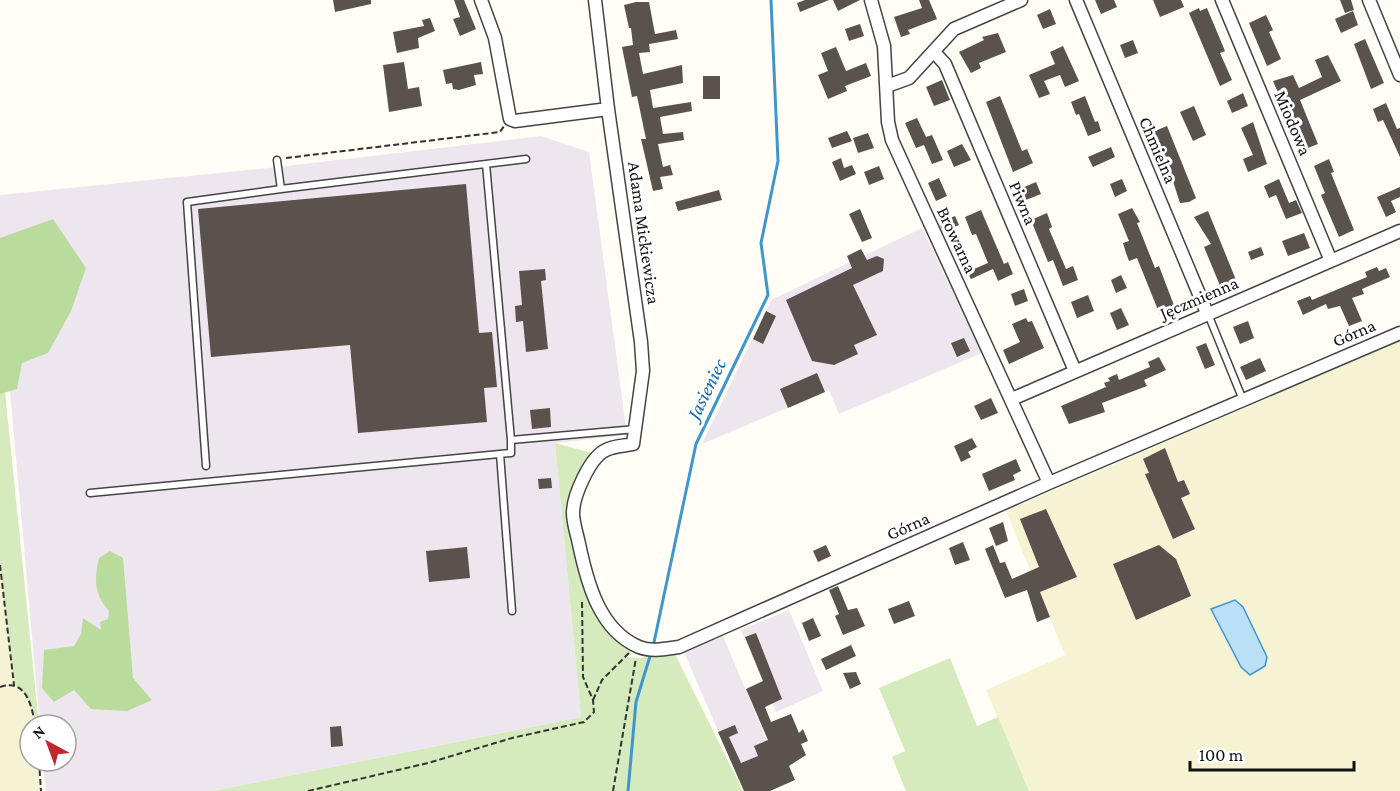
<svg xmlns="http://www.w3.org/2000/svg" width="1400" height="791" font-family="'Crimson Pro',serif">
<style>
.industrial{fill:#eee6ef}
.farmland{fill:#f6f3d4}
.green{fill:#d5ebbd}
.forest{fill:#b9dc9c}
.water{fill:#b9e0f7;stroke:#3f96cf;stroke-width:1.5}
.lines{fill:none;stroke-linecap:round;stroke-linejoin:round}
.stream{stroke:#3f96cf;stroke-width:3}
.building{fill:#5a524d}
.service-casing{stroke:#444;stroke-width:9}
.minor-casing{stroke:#444;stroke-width:15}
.path{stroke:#333;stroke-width:2;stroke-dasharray:6 3;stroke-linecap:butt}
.service{stroke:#fff;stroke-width:6}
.minor{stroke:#fff;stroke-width:12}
.labels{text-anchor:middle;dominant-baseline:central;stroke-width:6;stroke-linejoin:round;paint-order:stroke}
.street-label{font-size:18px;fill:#111;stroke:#fff}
.water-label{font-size:20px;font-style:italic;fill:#1768a6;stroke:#fff}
</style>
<rect width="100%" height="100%" fill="#fffdf5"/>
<!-- industrial -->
<path class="industrial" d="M541,136L589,152L627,435L555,443L581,717L213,791H46L43,761H66V725H40L0,280V195L278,167Z
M922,228L982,353L839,414L829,390L702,444L771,300Z
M789,610L823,691L776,712L741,630Z
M723,636L785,784L770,791H744L684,652Z"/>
<!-- farmland -->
<path class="farmland" d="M1400,341V791H1029L986,690L1065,655L1006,511Z
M0,565L14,685L25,692L32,701L35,725H30V761H39L41,791H0Z"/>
<!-- green -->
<path class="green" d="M5,392L39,725H35C32,707 31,694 14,685L0,565V394Z
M555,443L599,455L573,512L605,617L638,646L625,657L640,658L674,652L743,791H213L581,717Z
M950,658L977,726L998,717L1029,791H906L892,757L905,751L879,688Z"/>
<!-- forest -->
<path class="forest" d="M53,219L86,268L71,311L48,353L22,363L17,389L0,394V238Z
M110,551L123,558L133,678L152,700L127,711L91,709L74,690L54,702L42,688L44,650L74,646L81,634L83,618L101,630L100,622L108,619L109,611C94,594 94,580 99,558Z"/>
<!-- water -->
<path class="water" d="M1235,600L1243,607L1267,657L1265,666L1250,675L1241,667L1211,609Z"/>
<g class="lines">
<!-- stream -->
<path class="stream" d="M653,647L696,444L768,295L761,243L778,161L771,0
M628,791L636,702L651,653"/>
</g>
<!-- building -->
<path class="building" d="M333,0H371V4L335,12Z
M454,0H464L476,29L460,36L453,19L460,17Z
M805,0H829L800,12L797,3Z
M833,0H860L838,11Z
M919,0H929L937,19L908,30L910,34L901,37L894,17L922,8Z
M1095,0H1114L1117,7L1101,14Z
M1153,0H1181L1184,7L1160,17Z
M1340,0H1351L1354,10L1345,13Z
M636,2H649L655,34L676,30L678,39L649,44L650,52L639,53L643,74L682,65L683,83L650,90L653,108L691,102L692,111L660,117L663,134L683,132L684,140L658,144L663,167L670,165L673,175L660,177L663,189L653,191L641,139H646L637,96L632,97L622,47L633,45L631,28H629L624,5Z
M1199,8L1200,11L1207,8L1225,51L1220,53L1232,80L1220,86L1189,13Z
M1050,9L1056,24L1043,29L1037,15Z
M1353,11L1358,25L1341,33L1335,19Z
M1266,15L1273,30L1269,32L1281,59L1267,66L1249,23Z
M430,18L435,31L418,38L419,48L397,53L393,32L424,26L422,20Z
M860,24L864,36L849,41L845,29Z
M998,33L1006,52L979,63L981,68L971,73L959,52L984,40L982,37Z
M1365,39L1384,83L1371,89L1354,44Z
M1133,40L1138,53L1125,58L1120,45Z
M1063,46L1079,81L1065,87L1060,75L1044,81L1050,94L1039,98L1029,75L1055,64L1050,52Z
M836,47L846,71L866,63L871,76L845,86L847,91L828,99L818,75L828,71L821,53Z
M1328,55L1341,81L1300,100L1318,144L1303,150L1273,81L1293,75L1299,88L1322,77L1315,60Z
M404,62L408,89L419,87L422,106L389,112L383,65Z
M481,62L483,74L474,75L476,85L459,90L453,89L452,83L446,84L443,70Z
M703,76H720V99H703Z
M942,80L950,100L934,106L926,87Z
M1243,93L1248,106L1232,113L1227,101Z
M1000,96L1022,151L1027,149L1033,163L1013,172L986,102Z
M1085,96L1095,122L1098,121L1101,131L1088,136L1079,114L1076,115L1071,102Z
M1386,103L1397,129L1400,128V157L1383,120L1378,122L1373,109Z
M1194,106L1206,135L1193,141L1180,112Z
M917,118L926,137L932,135L943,160L932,164L924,145L916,148L905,123Z
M1253,122L1267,164L1248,172L1243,159L1253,155L1241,128Z
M1167,126L1196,198L1189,202L1180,203L1169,169L1150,133Z
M847,131L852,141L832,148L828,138Z
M868,133L874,148L858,153L853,138Z
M962,144L971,160L954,167L947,151Z
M1111,147L1115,157L1093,167L1088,157Z
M841,158L844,168L852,165L856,174L840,181L832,162Z
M1329,159L1334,172L1331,173L1354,230L1339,237L1321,195L1325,193L1314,166Z
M879,166L884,179L869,185L864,172Z
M939,178L947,196L936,201L928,183Z
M1122,179L1127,191L1115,197L1110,184Z
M1279,179L1289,203L1296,200L1302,213L1286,219L1276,195L1269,198L1264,186Z
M1036,182L1041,194L1026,200L1022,188Z
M466,184L479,333L492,332L497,387L484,388L487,422L358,433L350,345L211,357L198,209Z
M1400,187V197L1391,201L1396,212L1386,217L1377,197Z
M719,190L722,200L678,211L675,202Z
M1132,208L1140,222L1137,223L1155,268L1159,266L1175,308L1160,315L1137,258L1129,261L1126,253L1123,243L1129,241L1118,214Z
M860,209L872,238L862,242L849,214Z
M981,210L1004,264L1008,262L1013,274L998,281L993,269L971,279L967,272L988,263L976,234L972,235L965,217Z
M1208,211L1236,280L1221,288L1204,247L1211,244L1194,217Z
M1047,213L1052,227L1049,229L1066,269L1073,266L1078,280L1063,286L1053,260L1048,262L1031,220Z
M955,216L959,225L943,232L939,223Z
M1304,233L1310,248L1288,256L1282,241Z
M1261,247L1264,255L1251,260L1248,252Z
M861,249L867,260L877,256L884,259L883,271L853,285L877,335L854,345L858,354L834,365L812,361L786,300L852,268L847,256Z
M1377,267L1379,271L1386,268L1390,277L1362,289L1364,294L1352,298L1362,321L1349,326L1340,306L1328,309L1326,304L1303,315L1297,301L1310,296L1312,300L1367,277L1365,272Z
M545,269L546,280L541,281L548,349L526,352L523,321L516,322L515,306L522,305L519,271Z
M1121,275L1127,288L1116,293L1111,280Z
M1024,289L1028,301L1015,306L1011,294Z
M1088,295L1094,311L1077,318L1071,302Z
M1121,308L1129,325L1117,330L1110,313Z
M766,311L776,316L763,344L753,339Z
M1026,318L1028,322L1032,321L1044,348L1009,364L1003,350L1020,342L1012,324Z
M1248,321L1254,338L1240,344L1233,327Z
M964,338L970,351L957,357L951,343Z
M1206,343L1215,365L1205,369L1196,347Z
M1159,357L1166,370L1144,380L1147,386L1102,403L1105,412L1069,424L1061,406L1106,387L1104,383L1110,381L1108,378L1117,374L1119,380L1150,367L1148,362Z
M1260,358L1266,371L1246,380L1240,367Z
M817,373L825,392L788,408L780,389Z
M991,398L998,413L981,420L974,406Z
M550,408L551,427L532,429L530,410Z
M972,438L977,447L968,452L971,457L961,462L954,446Z
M1165,448L1178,482L1184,480L1190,494L1181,498L1195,529L1173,539L1145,474L1149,473L1143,459Z
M1016,459L1021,471L1013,475L1015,480L989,491L982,474Z
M551,478L552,488L539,489L538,479Z
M1046,509L1077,577L1040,592L1050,617L1037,622L1027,590L1005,598L985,549L993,545L1000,563L1005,562L1012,579L1039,567L1020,519Z
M1003,522L1008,541L996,546L989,528Z
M963,542L970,560L955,565L949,548Z
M826,545L831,556L818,562L813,551Z
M1159,545L1176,559L1191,596L1136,620L1113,564Z
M467,547L470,578L429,582L426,551Z
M838,586L848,610L857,608L865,626L843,635L835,616L839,614L829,590Z
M909,601L915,616L894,624L888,609Z
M813,618L821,636L809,641L802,623Z
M756,633L782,699L765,707L771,722L791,714L799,733L803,729L808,741L801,744L806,755L789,766L795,780L770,791H744L718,732L735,725L738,733L729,737L741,763L758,756L754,746L768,740L746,689L763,681L745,637Z
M851,645L856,656L826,670L821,659Z
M856,672L861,684L850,689L843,673Z
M341,726L343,746L331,747L330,727Z"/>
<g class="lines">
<!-- service casing -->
<g class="service-casing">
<path id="service" d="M277,160L281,189L526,159
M486,164L511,440
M1208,314L1243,400
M500,454L512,611
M206,466L187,202L281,189
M90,493L511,453V440L636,429"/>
</g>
<!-- minor casing -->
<g class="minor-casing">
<path id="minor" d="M481,0L495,38L510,119L515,121L608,109
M595,0L608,109L641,342L643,371L633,444C624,446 613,446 606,450C590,457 573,496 573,513C573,523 577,534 579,544C587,582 599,630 639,647C652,652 665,649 679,647L1049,483L1400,333
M871,0L884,46L888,122L892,140L1049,483
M1076,0L1207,313
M1222,0L1331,261
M1369,0L1400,75
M934,52L945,64L1075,371
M887,86L909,78L954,29L1021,0
M1012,399L1400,231"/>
</g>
<!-- path -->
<path class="path" d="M286,158L500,132L504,126
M0,565L14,685
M0,687C26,678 32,706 35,725
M593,700L602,680L629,653
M39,761L41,791
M308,791L428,763L512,738L584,722L594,712L593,700L583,677L582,599
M613,791L636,658"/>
<!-- service -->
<use href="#service" class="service"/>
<!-- minor -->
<use href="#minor" class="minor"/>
</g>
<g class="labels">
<!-- street labels -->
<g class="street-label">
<text transform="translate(1293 123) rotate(67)">Miodowa</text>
<text transform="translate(1158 150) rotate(67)">Chmielna</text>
<text transform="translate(1023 203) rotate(67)">Piwna</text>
<text transform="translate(644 233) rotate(82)">Adama Mickiewicza</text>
<text transform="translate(957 240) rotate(65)">Browarna</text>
<text transform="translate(1199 298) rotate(-23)">Jęczmienna</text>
<text transform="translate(1354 333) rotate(-23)">Górna</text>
<text transform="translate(908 526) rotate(-24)">Górna</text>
</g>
<!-- water labels -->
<g class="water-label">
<text transform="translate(706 389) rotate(-64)">Jasieniec</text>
</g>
</g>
<!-- north arrow -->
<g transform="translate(48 743) rotate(319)"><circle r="28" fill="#ffffff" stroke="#a0a0a0" stroke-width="1.5"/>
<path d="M0-4.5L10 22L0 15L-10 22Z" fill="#c4262e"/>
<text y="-9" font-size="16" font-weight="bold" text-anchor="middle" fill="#111111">N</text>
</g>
<!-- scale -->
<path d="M1190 761v9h164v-9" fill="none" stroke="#111111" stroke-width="3"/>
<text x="1199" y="761" font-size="18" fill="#111111" stroke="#ffffff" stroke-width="4.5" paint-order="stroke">100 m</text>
</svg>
